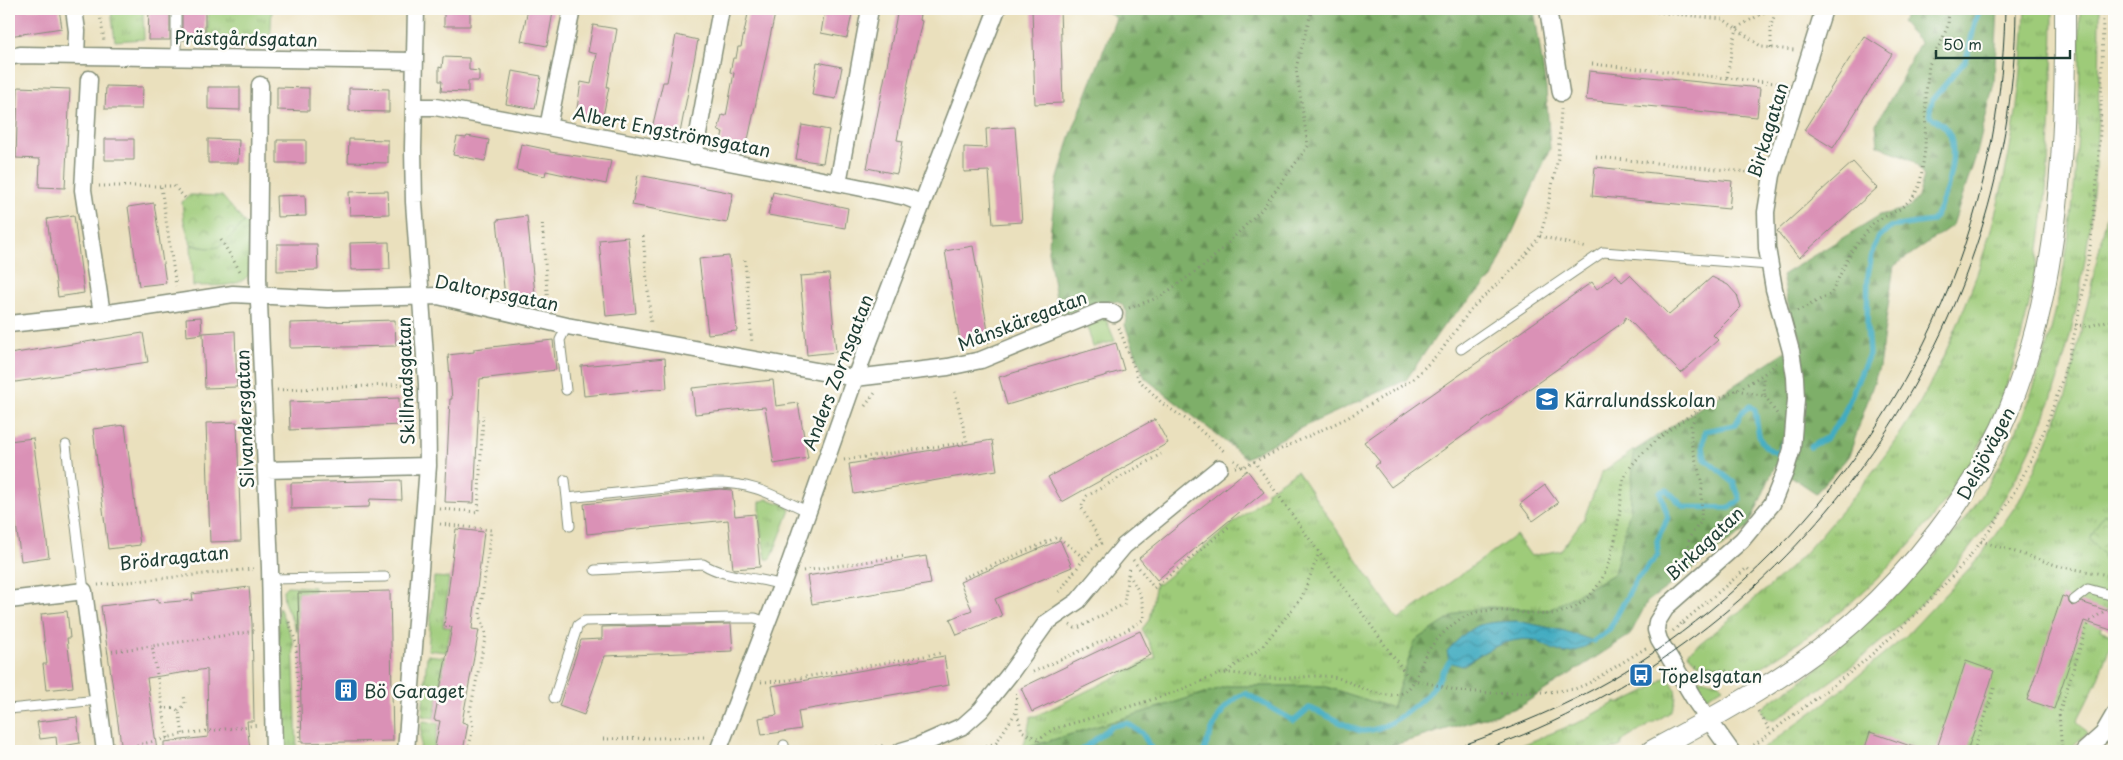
<svg xmlns="http://www.w3.org/2000/svg" width="2123" height="760" font-family="'Playpen Sans',sans-serif">
<style>
.grass{fill:url(#grass-tufts);stroke:#5e8456}
.forest{fill:url(#forest-firs);stroke:#4e764e;fill-rule:evenodd}
.park{fill:url(#park-crowns);stroke:#5e8456}
.water{fill:url(#water-waves);stroke:#30747a}
.lines{fill:none;stroke-linecap:round;stroke-linejoin:round}
.stream{stroke:#42acc1;stroke-width:5.5}
.building{fill:#da91b6}
.service-casing{stroke:#848e78;stroke-width:11}
.minor-casing{stroke:#848e78;stroke-width:19}
.tertiary-casing{stroke:#848e78;stroke-width:22}
.path{stroke:#848e78;stroke-width:3;stroke-dasharray:1 4;stroke-linecap:butt}
.service{stroke:#fff;stroke-width:9}
.minor{stroke:#fff;stroke-width:16}
.tertiary{stroke:#fff;stroke-width:20}
.tram{stroke:#1f3d34;stroke-width:1}
.labels{text-anchor:middle;dominant-baseline:central;stroke-width:5;stroke-linejoin:round;paint-order:stroke}
.street-label{font-size:18px;fill:#1f3d34;stroke:#fdfcf7}
.poi-label{font-size:18px;fill:#1f3d34;stroke:#fdfcf7;text-anchor:start}
</style>
<defs>
<pattern id="grass-tufts" width="24" height="20" patternUnits="userSpaceOnUse" patternTransform="scale(1.25)"><rect width="24" height="20" fill="#9ecb79"/><path d="M3 7l-1-3M5 7V3M7 7l1-3M15 17l-1-3M17 17v-4M19 17l1-3" fill="none" stroke="#80a664"/></pattern>
<pattern id="forest-firs" width="22" height="20" patternUnits="userSpaceOnUse" patternTransform="scale(1.25)"><rect width="22" height="20" fill="#7eaf69"/><path d="M5 1l3.5 6h-7zM16 11l3.5 6h-7z" fill="#679057"/></pattern>
<pattern id="park-crowns" width="20" height="18" patternUnits="userSpaceOnUse" patternTransform="scale(1.25)"><rect width="20" height="18" fill="#9ecb79"/><path d="M2 6a3 3 0 1 1 6 0M12 15a3 3 0 1 1 6 0" fill="none" stroke="#80a664"/></pattern>
<pattern id="water-waves" width="16" height="10" patternUnits="userSpaceOnUse" patternTransform="scale(1.25)"><rect width="16" height="10" fill="#42acc1"/><path d="M0 5q4-4 8 0t8 0" fill="none" stroke="#378d9e"/></pattern>
</defs>
<rect width="100%" height="100%" fill="#fdfcf7"/>
<filter id="ink" filterUnits="userSpaceOnUse"><feTurbulence type="fractalNoise" baseFrequency=".02" numOctaves="2"/><feDisplacementMap in="SourceGraphic" scale="10" xChannelSelector="R" yChannelSelector="G"/><feConvolveMatrix kernelMatrix="1 2 1 2 8 2 1 2 1" color-interpolation-filters="sRGB"/></filter>
<filter id="wash" filterUnits="userSpaceOnUse"><feTurbulence type="fractalNoise" baseFrequency=".0096" numOctaves="4" result="noise"/><feDisplacementMap in="SourceGraphic" scale="20" xChannelSelector="R" yChannelSelector="G"/><feGaussianBlur stdDeviation="1.12" result="paint"/><feColorMatrix in="noise" values="0 0 0 0 0 0 0 0 0 0 0 0 0 0 0 0 0 1.4 0 .05"/><feComposite in="paint" operator="in"/></filter>
<g filter="url(#wash)">
<rect width="100%" height="100%" fill="#eae0bd"/>
<!-- grass -->
<path class="grass" d="M111,9H143L144,39L115,41Z
M208,9H272L270,47L208,46Z
M2025,9H2053C2052,127 2049,248 2014,362C1973,499 1868,606 1746,676L1735,668L1697,663L1688,653C1722,625 1758,598 1790,568C1811,548 1829,525 1848,503C1876,469 1908,426 1928,388C1989,270 2021,141 2025,9Z
M2080,9H2100C2099,190 2091,386 1978,537C1942,586 1895,633 1846,670C1823,687 1799,703 1775,720C1768,721 1764,715 1761,709C1777,696 1795,686 1811,674C1822,666 1830,654 1840,645C1880,610 1920,575 1953,534C2071,389 2081,187 2080,9Z
M2114,183V597L2112,598L2100,630L2114,636L2096,683L2077,721L2087,733L2067,751H2048L2045,748L2040,751H1760L1835,695L1905,637L1979,558L2019,501L2043,452L2068,390Z
M244,222L249,227V275C237,289 210,285 193,286L191,245C222,253 224,243 244,222Z
M1105,317L1115,341L1093,347L1087,325Z
M1634,450L1630,510L1614,574L1549,610L1461,611L1415,641L1392,708L1323,686H1228L1023,749L1031,716H1036L1156,657L1142,629L1149,620L1156,583L1159,584L1267,496V491L1297,471L1398,620L1516,535L1531,556L1561,550L1584,518L1602,472Z
M767,499L786,505L790,510L771,559H766L760,525V502Z
M434,577L449,578L443,626L451,628L446,652L428,650Z
M287,586L314,587V591L297,592V632L284,602L283,590Z
M278,608L280,609L293,641L297,751H281Z
M427,655L445,657L434,718L422,716Z
M1666,677C1678,686 1679,701 1669,713L1621,742V746L1609,751H1507L1582,721L1616,702L1621,703L1650,689Z
M1691,678L1718,682L1723,687L1707,697L1703,696Z
M425,721L439,724L433,751H420L422,722Z"/>
<!-- forest -->
<path class="forest" d="M1104,9H1534L1546,88L1550,149L1492,278L1444,325L1406,380L1301,428L1246,458L1145,378L1125,325L1127,312C1124,308 1122,303 1117,302C1104,299 1073,312 1059,315L1048,251L1056,185L1070,137L1116,18Z
M1912,9H1998L1994,83L1977,153L1953,225L1894,266L1879,367L1849,456L1816,493L1775,466L1748,528L1647,602L1630,635L1519,707L1375,751H1023V749L1228,686H1323L1392,708L1415,641L1461,611L1489,607L1549,610L1614,574L1630,510L1634,451L1803,340L1792,322L1782,275L1880,215L1909,208L1918,197L1924,177C1911,152 1900,157 1878,145L1876,124L1899,84L1920,42L1901,22ZM1517,621L1565,631L1567,654C1554,652 1545,642 1535,640C1510,635 1483,652 1463,666L1447,651C1475,622 1477,623 1517,621Z"/>
<!-- park -->
<path class="park" d="M190,195L222,196L244,222C224,244 223,254 191,244L184,222L182,202Z
M2104,514L2114,517V566L2089,539Z"/>
<!-- water -->
<path class="water" d="M1517,621L1565,631L1594,641C1576,653 1567,657 1548,647C1543,645 1539,641 1534,640C1508,636 1483,652 1462,666L1449,662L1447,651C1475,622 1477,623 1517,621Z"/>
<g class="lines">
<!-- stream -->
<path class="stream" d="M1810,447L1826,438L1841,420L1869,354L1867,326L1868,275L1873,249L1879,237L1890,227L1932,221C1945,204 1958,156 1950,135C1946,126 1939,122 1931,117L1930,109L1932,100L1966,60L1976,19L1980,9
M1594,641L1609,630L1636,580L1658,555L1657,541L1668,517L1660,492L1667,490L1684,507L1730,508L1740,499L1734,483L1705,459L1703,446L1705,431L1735,425L1743,411L1750,406L1755,410C1759,430 1755,445 1777,453L1783,444
M1081,751L1112,726L1127,723L1142,733L1153,751
M1204,751C1212,728 1221,704 1245,693L1294,721L1309,708C1322,712 1352,730 1362,731C1385,732 1412,709 1428,694C1434,687 1444,670 1449,662"/>
</g>
<g id="blocks">
<!-- building -->
<path class="building" d="M9,9H59L62,28L9,36Z
M149,9H170V40H148Z
M182,9H205V40H182Z
M444,9H470V26H444Z
M528,9L553,12L547,46L521,41Z
M749,9H776L746,149L720,144L723,132L718,131L722,115L726,116L734,73L730,72L733,58H736L738,47H741Z
M825,9H853L847,38L821,33Z
M898,9H921L919,20L922,21L914,57H913L897,140L903,141L897,174L867,168Z
M1032,9H1060L1063,103L1035,104Z
M593,25L617,29L607,87H609L602,121L576,115L581,82L591,84L597,54L588,52Z
M676,35L698,40L680,133L652,128L663,82H667Z
M1864,36L1892,54L1833,148L1804,130Z
M443,57L469,58V70L479,71V81H468V92L441,91L442,81H439V67L442,68Z
M817,62L842,67L836,99L812,95Z
M512,71L541,76L535,109L506,104Z
M1589,71L1760,88L1757,117L1586,100Z
M106,86L143,87L142,109H105Z
M18,87L70,89L65,188L39,187L40,159L16,158Z
M208,87H240V110L208,109Z
M277,87L309,88V111L277,110Z
M349,88L389,89V112L349,111Z
M802,125L829,130L823,163L796,159Z
M1015,127L1022,222L993,224L989,171L964,172V147L987,148L986,129Z
M467,136L489,140L485,161L453,155L457,137L466,138Z
M105,139H134V160H105Z
M208,139L239,140L238,163H208Z
M349,139L388,140V163L348,162Z
M277,140H306V163H277Z
M521,144L550,150V152L611,161L606,184L546,171L545,176L516,170Z
M1853,162L1877,188L1799,258L1777,231Z
M1595,167L1732,181L1729,209L1592,196Z
M638,175L733,193L727,223L632,205Z
M388,191L389,214L350,215L349,192Z
M773,192L848,208L845,228L768,215Z
M305,195L306,216L277,217L276,196Z
M154,203L166,283L139,286L128,207Z
M74,215L84,293L58,297L47,219Z
M527,216L535,294L505,297L497,220Z
M628,237L636,313L606,316L599,240Z
M389,242L390,269L351,270L350,243Z
M277,244H317L318,270L277,271Z
M973,246L990,342L961,347L945,251Z
M729,256L737,331L708,334L699,259Z
M829,274L836,352L807,355L800,276Z
M1616,274L1622,282L1630,275L1669,315L1712,277L1728,285L1737,295L1741,307L1713,335L1718,340L1681,373L1626,317L1622,323L1391,487L1375,466L1380,462L1364,442L1592,282L1597,289Z
M201,317L202,334L187,336L186,318Z
M395,320L396,346L290,348V323Z
M235,331L237,387L205,388L203,333Z
M143,333L148,362L9,383V354Z
M553,340L556,370L480,379L474,503L445,502L450,399H452L448,355L474,352V349Z
M1116,343L1124,370L1007,405L999,377Z
M665,358L667,388L584,396L581,366Z
M773,380L776,406L798,403L808,458L774,464L765,407L695,414L692,388Z
M399,398L400,425L290,430L289,402Z
M1155,419L1168,443L1062,502L1048,477Z
M237,422L241,541L210,542L206,423Z
M125,425L140,545L108,549L93,429Z
M33,438L49,557L21,561L9,473V441Z
M992,440L997,470L854,494L849,464Z
M1247,470L1264,492L1157,580L1139,558Z
M401,480L402,500L370,499L369,507L291,509V483Z
M1545,485L1558,503L1533,521L1520,504Z
M720,489L732,490L735,516L755,514L760,567L733,569L728,520L587,534L584,504Z
M456,529L484,532L472,629L479,630L462,722L468,724L463,751H434L440,721L434,720L452,627L444,626Z
M1060,540L1072,567L995,599L1002,616L957,635L950,619L972,610L960,582Z
M926,556L931,584L812,604L807,576Z
M249,587L252,623L254,721H247L250,751H164V742L208,737L207,669L147,678L157,751H122L101,606L158,599V603L193,600L192,594Z
M390,591L393,741L302,743L298,593Z
M2062,596L2068,598L2069,603L2072,606L2081,602L2114,613V631L2084,621L2054,709L2027,700Z
M67,611L70,638H67L73,687L46,690L43,664H47L41,614Z
M731,624L733,651L605,656L584,715L559,706L581,640L602,639V627Z
M1140,631L1151,655L1032,712L1021,688Z
M944,656L949,685L798,711L801,729L762,735L759,718L777,715L772,686Z
M1966,661L1994,671L1986,697L1967,751H1936Z
M77,717L80,743L57,747L56,737L40,739L37,722Z
M1870,732L1919,749L1918,751H1864Z"/>
</g>
</g>
<g filter="url(#ink)">
<use href="#blocks" fill-opacity="0" stroke="#848e78" stroke-width="1"/>
<g class="lines">
<!-- service casing -->
<g class="service-casing">
<path id="service" d="M176,56V9
M1461,349L1603,252L1769,265
M566,390L560,340L567,326
M66,445L84,591
M565,480L567,498
M570,526L567,498L715,483C755,483 772,495 807,511
M595,570L703,564C727,579 755,576 781,585
M270,579L385,577
M2074,600L2088,589L2114,596
M554,698L578,625L584,621L732,618H755L766,622
M9,709L98,700
M784,745L785,751"/>
</g>
<!-- minor casing -->
<g class="minor-casing">
<path id="minor" d="M74,9L77,31L76,56
M1548,9L1561,93
M9,57L20,55L415,61
M89,79L83,190L102,314
M260,85L258,278L270,568L274,751
M414,107H435L548,127L838,183L906,197L921,203
M548,127L572,9
M694,156L721,9
M838,183L870,9
M9,324L102,314L233,294L328,299L438,296L567,326L855,378L948,367L981,360L1101,311H1108L1114,314
M266,470L428,466
M9,600L84,591L105,751
M406,751L428,466L427,384L414,202L413,148L416,9
M718,751L788,568L855,378L997,9
M901,751L918,746L963,726L981,710L1009,675L1046,623L1078,601L1124,546L1219,468
M1731,751L1696,702L1659,640L1656,630L1657,622L1667,606L1742,540L1772,504L1785,472L1792,449L1796,399L1795,377L1791,351L1774,289L1767,248L1766,212L1772,175L1824,9
M2084,751L2103,734L2114,715"/>
</g>
<!-- tertiary casing -->
<g class="tertiary-casing">
<path id="tertiary" d="M1651,751C1719,715 1797,672 1855,621C1915,567 1967,500 2001,428C2059,302 2066,146 2065,9"/>
</g>
<!-- path -->
<path class="path" d="M99,9L104,40
M1627,9L1723,19L1762,47L1794,50
M1771,48V25L1777,9
M1592,64L1785,84
M1727,77L1734,38L1738,27L1770,9
M1596,157L1758,173
M99,186H174L186,199
M161,187L176,286
M542,219L548,306
M643,236L651,325
M1540,236L1587,248
M221,240L240,271
M745,260L752,344
M9,293L11,308
M1129,308L1160,297L1209,262L1262,209L1308,146L1296,68L1312,9
M1797,311L1831,294L1851,252L1874,222L1900,209L1913,197L1920,185L1925,149L1926,93L1929,65L1943,38L1948,25L1949,9
M2075,325L2089,326L2114,319
M1119,328L1139,380L1163,404L1192,423L1225,452
M277,390L411,384
M1737,390L1765,396L1763,377
M1765,396L1777,414
M865,406L875,393
M844,460L967,442L954,388
M1234,460L1243,467
M1254,461L1392,655L1406,674L1414,680L1440,686L1459,691L1493,693L1548,692L1575,689L1589,683L1646,648
M1235,467H1243L1347,418L1413,379L1441,351L1471,309L1519,263L1540,236L1545,219L1558,158L1561,109
M440,509L478,512L483,415
M440,524L491,530L480,614L486,634L470,711L473,727L468,751
M1981,541L2062,567L2114,576
M1696,559C1683,543 1689,536 1701,522L1702,483L1691,443V426L1697,412
M1133,560L1154,588L1231,525
M803,571L905,556
M963,578L1058,537L1084,558
M98,585L253,569
M1059,592L1092,548L1102,543L1081,507L1087,496L1161,454
M289,622L296,643L300,751
M1683,622L1747,568L1750,571
M1070,625L1075,628L1080,627L1124,604L1129,566
M1673,631L1683,622L1685,625
M107,652L152,646
M1696,667C1710,673 1731,665 1740,680
M1033,672L1127,630L1144,619C1144,601 1139,590 1129,575
M1227,672L1237,664L1261,648L1302,597L1319,553
M761,682L782,681L941,653
M162,708H174L179,711L183,734
M179,711L185,704L184,694
M1758,711L1771,732
M1017,713L1022,731L1039,740
M168,738L152,646L256,631
M603,739L705,737
M1754,746L1757,751
M122,749L183,734L258,725
M1745,750C1761,742 1774,730 1788,719C1814,700 1840,681 1864,661C1906,625 1947,585 1981,542C2095,392 2101,189 2103,9
M852,751L886,745
M967,751L996,743L1016,712L1017,692
M1036,751L1039,740L1053,729C1097,716 1141,704 1183,689C1195,685 1218,672 1229,673C1245,674 1262,678 1278,678C1298,679 1317,673 1338,678C1358,684 1377,699 1399,694C1416,690 1419,665 1427,652C1436,639 1452,623 1466,616C1486,606 1512,612 1533,614C1611,621 1617,540 1623,481C1628,467 1638,458 1648,448C1667,430 1689,415 1711,403C1735,390 1758,381 1777,363
M1974,751L1995,686
M2062,751L2059,714L2085,632L2089,622L2110,607"/>
<!-- service -->
<use href="#service" class="service"/>
<!-- minor -->
<use href="#minor" class="minor"/>
<!-- tertiary -->
<use href="#tertiary" class="tertiary"/>
<!-- tram -->
<path class="tram" d="M1447,751C1497,733 1546,715 1594,689C1635,667 1673,640 1709,611C1892,462 2001,246 2005,9
M1481,751C1792,642 2013,341 2016,9"/>
</g>
</g>
<!-- icons -->
<defs>
<g id="school-square" transform="scale(1.25)"><rect x="-9" y="-9" width="18" height="18" rx="4" fill="#1f6fb2" stroke="#fdfcf7"/><path d="M0-5L7-2L0 1L-7-2ZM-4 1L0 2.5L4 1V4Q0 6-4 4Z" fill="#fff"/></g>
<g id="bus-square" transform="scale(1.25)"><rect x="-9" y="-9" width="18" height="18" rx="4" fill="#1f6fb2" stroke="#fdfcf7"/><path d="M-5-6H5V4H4V6H2V4H-2V6H-4V4H-5ZM-3.5-4V0h7V-4ZM-3.5 1.2v1.5H-2V1.2ZM2 1.2v1.5H3.5V1.2Z" fill="#fff"/></g>
<g id="building-square" transform="scale(1.25)"><rect x="-9" y="-9" width="18" height="18" rx="4" fill="#1f6fb2" stroke="#fdfcf7"/><path d="M-4-6H4V6H1V3H-1V6H-4ZM-2.5-4.3h1.7v1.8h-1.7ZM.8-4.3h1.7v1.8H.8ZM-2.5-1h1.7V.8h-1.7ZM.8-1h1.7V.8H.8Z" fill="#fff"/></g>
</defs>
<g fill-rule="evenodd">
<use href="#school-square" x="1547" y="399"/>
<use href="#bus-square" x="1641" y="675"/>
<use href="#building-square" x="346" y="690"/>
</g>
<g class="labels">
<!-- street labels -->
<g class="street-label">
<text transform="translate(246 38) rotate(1)">Prästgårdsgatan</text>
<text transform="translate(1767 130) rotate(-73)">Birkagatan</text>
<text transform="translate(672 131) rotate(11)">Albert Engströmsgatan</text>
<text transform="translate(497 292) rotate(11)">Daltorpsgatan</text>
<text transform="translate(1022 320) rotate(-21)">Månskäregatan</text>
<text transform="translate(837 372) rotate(-69)">Anders Zornsgatan</text>
<text transform="translate(405 381) rotate(-92)">Skillnadsgatan</text>
<text transform="translate(244 419) rotate(-92)">Silvandersgatan</text>
<text transform="translate(1985 453) rotate(-62)">Delsjövägen</text>
<text transform="translate(1704 543) rotate(-43)">Birkagatan</text>
<text transform="translate(174 557) rotate(-6)">Brödragatan</text>
</g>
<!-- poi labels -->
<g class="poi-label">
<text x="1564" y="399">Kärralundsskolan</text>
<text x="1658" y="675">Töpelsgatan</text>
<text x="364" y="690">Bö Garaget</text>
</g>
</g>
<!-- margin -->
<rect width="2123" height="760" fill="none" stroke="#fdfcf7" stroke-width="30"/>
<!-- scale -->
<path d="M1936 50v8h134v-8" fill="none" stroke="#1f3d34" stroke-width="2.5"/>
<text x="1943" y="50" font-size="15" fill="#1f3d34" stroke="#fdfcf7" stroke-width="4" paint-order="stroke">50 m</text>
</svg>
